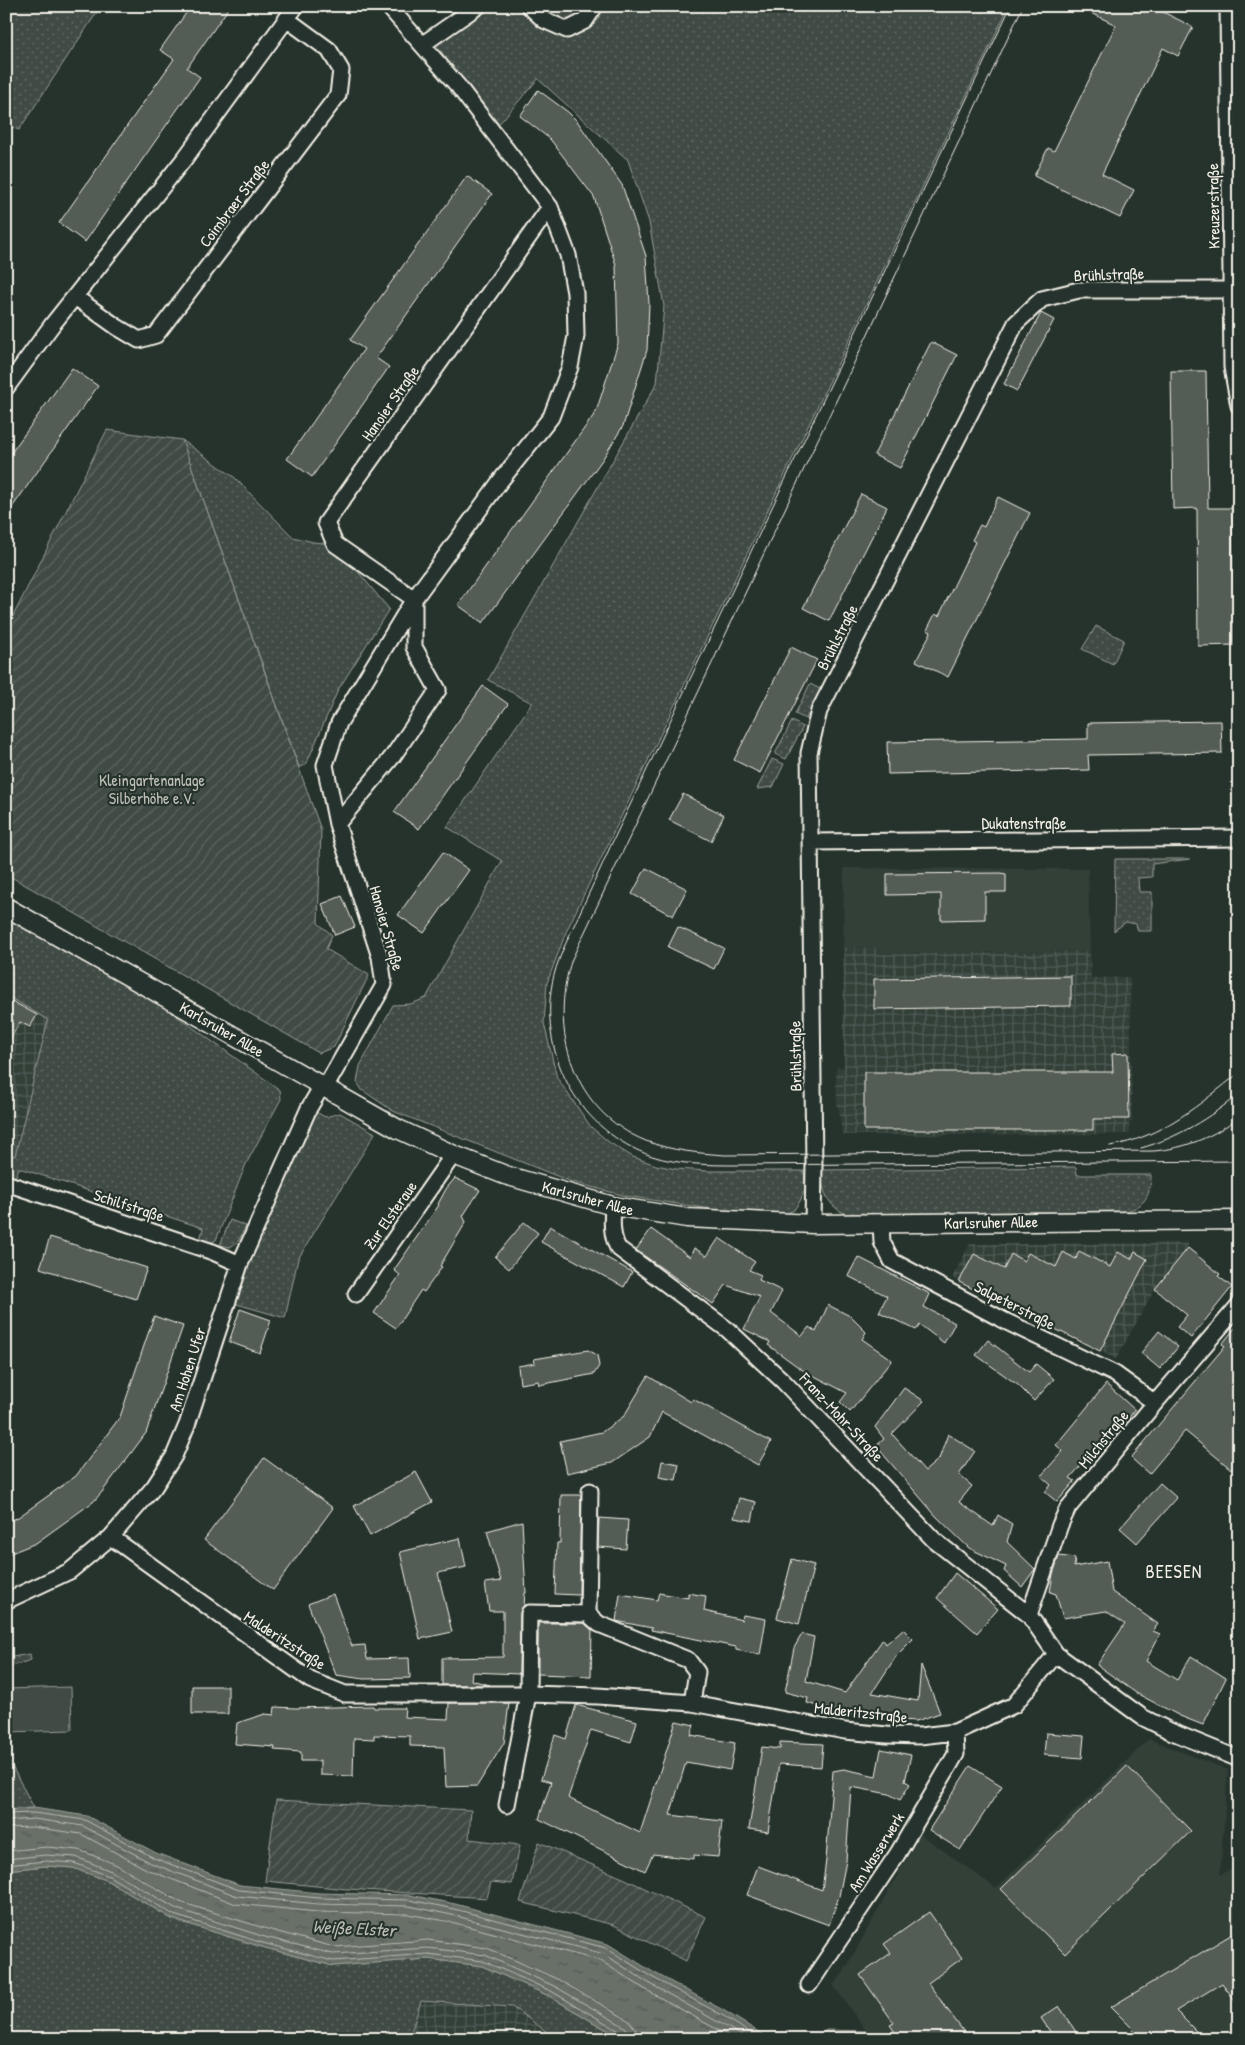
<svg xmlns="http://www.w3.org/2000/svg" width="1245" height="2045" font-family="'Patrick Hand',sans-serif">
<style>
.built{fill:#333f39}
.industrial{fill:url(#industrial-grid)}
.grass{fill:url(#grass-dots);stroke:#9a9e96}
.garden{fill:url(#garden-furrows);stroke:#9a9e96}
.pitch{fill:#414b45;stroke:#9a9e96}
.water{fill:url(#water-ripples);stroke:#9fa39b}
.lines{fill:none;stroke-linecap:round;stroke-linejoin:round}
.shore{stroke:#bcbdb5;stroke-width:1}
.building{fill:#525c55;stroke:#f4f1e8}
.minor-casing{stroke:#f4f1e8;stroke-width:19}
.tertiary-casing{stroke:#f4f1e8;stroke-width:21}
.minor{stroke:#26332d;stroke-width:15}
.tertiary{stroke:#26332d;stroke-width:18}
.tram{stroke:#f4f1e8;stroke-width:1}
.labels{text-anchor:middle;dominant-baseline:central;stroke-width:4.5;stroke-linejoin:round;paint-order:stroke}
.street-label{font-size:16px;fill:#f4f1e8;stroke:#26332d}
.park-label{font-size:16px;fill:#bebfb7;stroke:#26332d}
.neighbourhood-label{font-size:18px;letter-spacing:1px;fill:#f4f1e8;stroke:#26332d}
.water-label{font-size:18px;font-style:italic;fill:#bcbdb5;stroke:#26332d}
</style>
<defs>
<pattern id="industrial-grid" width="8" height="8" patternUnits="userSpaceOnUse" patternTransform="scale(1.25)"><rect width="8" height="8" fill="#333f39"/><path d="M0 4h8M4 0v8" fill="none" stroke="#515b56"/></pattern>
<pattern id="grass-dots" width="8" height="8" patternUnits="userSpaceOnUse" patternTransform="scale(1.25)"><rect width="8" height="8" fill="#414b45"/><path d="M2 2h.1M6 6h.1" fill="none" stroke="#5d6560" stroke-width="1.8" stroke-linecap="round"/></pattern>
<pattern id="garden-furrows" width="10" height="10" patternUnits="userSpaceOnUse" patternTransform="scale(1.25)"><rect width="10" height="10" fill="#414b45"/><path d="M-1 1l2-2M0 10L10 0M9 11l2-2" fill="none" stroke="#5d6560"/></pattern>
<pattern id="water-ripples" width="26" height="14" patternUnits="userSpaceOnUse" patternTransform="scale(1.25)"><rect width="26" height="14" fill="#676f68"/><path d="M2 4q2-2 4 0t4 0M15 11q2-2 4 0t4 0" fill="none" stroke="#565a55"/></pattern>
</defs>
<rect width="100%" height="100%" fill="#26332d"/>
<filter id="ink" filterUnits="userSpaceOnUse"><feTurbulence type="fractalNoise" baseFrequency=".02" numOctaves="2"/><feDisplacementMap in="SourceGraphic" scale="10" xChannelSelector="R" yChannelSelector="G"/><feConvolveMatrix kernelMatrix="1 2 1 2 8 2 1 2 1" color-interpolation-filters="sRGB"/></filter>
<g filter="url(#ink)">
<!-- built -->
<path class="built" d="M844,868L1088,869L1090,951L882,954L875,948L843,947Z
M1149,1739L1228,1770L1220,1875L1239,1865V2039H872L833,1985L842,1975L920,1834L996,1888Z"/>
<!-- industrial -->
<path class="industrial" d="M843,947L875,948L882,954L1090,951L1091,978L1130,977L1132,1122H1129L1130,1134L842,1135L839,1108L837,1107L836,1074L837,1067H844Z
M6,995L48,1019L15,1156L6,1154Z
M1188,1243V1248L1220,1274L1219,1277L1232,1287L1191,1338L1177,1327L1187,1315L1155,1289L1116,1359L952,1278L970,1244Z
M420,2001L512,2007L557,2039H409Z"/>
<!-- grass -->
<path class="grass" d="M6,6H101L19,130L6,125Z
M496,6H1009L566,932L547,983L544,1023L557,1078L591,1127L610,1143L633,1157L656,1165L676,1169L708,1171H804L805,1189L800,1201L794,1210L785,1214L730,1212L626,1196L572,1182L393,1111L362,1090L357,1082L360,1066L393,1005L411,1004L426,998L502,861L447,827L532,703L488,680L657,383L664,306L649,222L628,160L538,79L498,125L435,44Z
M182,440L234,477L293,537L313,542L335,544L389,609L338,690L306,765L299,767Z
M1096,626L1124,640L1113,664L1082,649Z
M810,684L822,690L812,716L808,714L806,719L795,714Z
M792,721L803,727L786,759L775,754Z
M772,759L784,764L773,787L757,789Z
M1115,859H1190L1152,864V877L1138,878L1139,892H1152V931H1138L1136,924L1126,922L1114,931Z
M6,907L89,953L280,1090L281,1099L246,1164L216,1240L210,1243L200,1241L203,1228L19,1168L14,1180L6,1177V1154L15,1156L48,1020L6,995Z
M309,1108L325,1117L340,1113L375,1133L298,1259L285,1318L230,1302Z
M1076,1167L1077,1175H1151C1151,1194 1145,1207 1126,1211L846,1214C827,1206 821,1189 822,1170Z
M230,1220L246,1226L238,1242L230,1247L220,1245Z
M30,1654L31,1660L6,1668V1658Z
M6,1755L34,1808L6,1810Z
M46,1866L73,1868L106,1880L172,1919L262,1947L333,1966L428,1959L482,1966L549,1996L622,2039H557L512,2007L421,2001L409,2039H6V1870Z
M826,2030L866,2031L872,2039H817Z"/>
<!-- garden -->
<path class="garden" d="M107,430L182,440L321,830L318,923L332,935L326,949L369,975L334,1047L319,1053L6,874V630Z
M276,1800L471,1810L469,1839L520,1845L512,1884L491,1882L487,1898L347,1889L265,1881Z
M539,1842L623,1878L706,1917L686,1961L614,1925L520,1902Z"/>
<!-- pitch -->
<path class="pitch" d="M71,1687L72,1730L6,1732V1689Z"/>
<!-- water -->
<path class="water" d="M34,1808L87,1816L156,1853L240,1885L319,1893L410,1895L455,1904L608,1944L653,1972L723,2010L770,2039H622L549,1996L482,1966L428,1959L333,1966L262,1947L172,1919L106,1880L73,1868L46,1866L6,1870V1810Z"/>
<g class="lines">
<!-- shore -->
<path class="shore" d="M6,1814L34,1813L85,1820L154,1858L239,1890L319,1898L410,1900L454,1909L606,1948L650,1976L720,2014L760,2039
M6,1821L34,1819L83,1826L151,1863L237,1896L318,1904L409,1906L452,1915L604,1954L647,1982L748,2039
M6,1828L33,1827L81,1834L148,1870L236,1904L318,1912L408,1914L451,1922L601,1961L643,1988L734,2039
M6,1851L47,1847L79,1850L115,1864L180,1902L267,1929L334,1947L428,1940L487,1948L557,1979L628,2020L635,2028L638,2039
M6,1859L46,1855L76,1857L111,1871L177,1909L265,1937L333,1954L428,1948L485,1955L554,1986L625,2027L629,2032L630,2039
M6,1865L46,1861L74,1863L109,1876L174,1915L263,1943L333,1961L428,1954L483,1961L551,1991L621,2032L624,2039"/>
</g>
<!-- building -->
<path class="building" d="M191,6H230L187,68L200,77L85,242L59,223L174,59L160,50Z
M1076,6H1151L1193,27L1178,56L1163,48L1102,174L1134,190L1120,218L1034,176L1048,148L1054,151L1116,25Z
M538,90L568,112L577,121L622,185L646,256L649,304L647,350L623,426L602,460L483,623L458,605L596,412L618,343L616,265L594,197L550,139L520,116Z
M467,176L492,194L376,358L389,367L312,477L287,459L364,349L350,340Z
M1041,313L1054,320L1017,391L1004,384Z
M931,342L957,355L900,468L874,455Z
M72,368L98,386L6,516V460Z
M1171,371H1206L1208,508H1232L1234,645L1198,646L1197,508L1173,509Z
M861,494L887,507L829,621L803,608Z
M998,497L1030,513L948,677L916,661L931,632L927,630L935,614L939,616L975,542L972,540L980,525L984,527Z
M791,647L817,660L760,773L734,760Z
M483,686L508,704L419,829L394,812Z
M1221,721L1222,753L1088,755L1089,770L888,774L887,742L1088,739V723Z
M683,794L724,815L711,841L669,820Z
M443,852L469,870L424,933L398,915Z
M646,868L687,889L673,916L632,894Z
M1001,873L1006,874V892H985V919L941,920V894L887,895V874Z
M342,896L355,927L335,935L322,904Z
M678,927L724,948L714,969L668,947Z
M1071,976V1006L874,1009V979Z
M6,998L37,1015L30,1027L20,1022L6,1046Z
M1128,1053L1129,1119H1093V1130H864V1072H1113L1112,1054Z
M455,1178L480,1190L463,1216L466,1222L440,1266L442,1267L424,1292L421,1290L396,1328L374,1313L400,1275L394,1270L439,1205L438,1204L446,1189Z
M524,1222L538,1233L509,1269L495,1257Z
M550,1226L632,1272L624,1287L541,1242Z
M651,1229L690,1257L694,1248L707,1256L719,1238L755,1262L749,1270L761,1275L759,1280L782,1291L771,1313L802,1336L809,1327L816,1332L828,1305L850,1316L866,1332L862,1339L892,1360L850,1412L840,1402L847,1393L801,1369L768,1345L770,1342L744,1329L760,1297L726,1285L713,1304L636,1250Z
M50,1237L147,1268L136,1299L40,1268Z
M1188,1248L1220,1274L1218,1276L1232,1287L1191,1338L1177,1327L1187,1315L1155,1289Z
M1079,1251L1110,1267L1118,1252L1131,1259L1135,1252L1147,1259L1100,1351L959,1282L974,1254L1004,1269L1011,1254L1024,1261L1028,1253L1056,1267L1063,1252L1076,1259Z
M858,1257L930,1294L924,1307L955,1323L944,1343L920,1325L916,1330L879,1312L887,1296L848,1276Z
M240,1309L271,1320L260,1353L229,1342Z
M154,1316L183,1326L146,1433L102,1492L93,1502L36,1543L6,1555V1522L17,1518L76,1476L120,1417Z
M1239,1323V1459L1231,1469L1185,1431L1149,1474L1131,1458L1225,1346L1222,1344Z
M1159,1331L1178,1347L1160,1369L1141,1353Z
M988,1340L1029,1372L1036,1364L1054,1379L1034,1401L1018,1385L976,1355Z
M588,1350L597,1355L599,1366L594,1374L539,1385L538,1381L520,1384L518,1366L535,1363L534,1359Z
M648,1376L691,1402L693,1399L771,1442L758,1465L662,1412L650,1437L612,1463L567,1473L560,1441L602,1432L624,1416Z
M1106,1384L1135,1410L1102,1451L1097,1447L1070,1478L1075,1481L1057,1502L1045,1492L1051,1485L1041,1476L1063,1451L1056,1445Z
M904,1388L924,1401L892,1434L925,1471L939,1459L948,1434L975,1451L959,1475L972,1486L959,1502L993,1526L998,1515L1012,1524L1007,1542L1035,1569L1022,1587L1004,1571L1006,1566L969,1548L936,1516L876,1446L884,1439L875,1427Z
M264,1458L333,1508L273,1590L204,1540Z
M662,1461L679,1464L676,1480L659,1477Z
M416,1472L432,1502L370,1536L354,1506Z
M1160,1483L1177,1498L1137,1543L1120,1528Z
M561,1495H581L579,1595L555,1594L557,1543H560Z
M739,1498L756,1502L752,1521L734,1518Z
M599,1518L628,1520L626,1549L598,1547Z
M522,1521L526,1593H525L524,1605L520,1613L519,1674L472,1672L471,1680L490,1685H442V1658L503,1657V1611H489L485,1583L501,1581L487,1531Z
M460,1538L466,1567L438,1573L452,1632L420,1639L400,1552Z
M1059,1556L1075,1558L1074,1567L1107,1561L1112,1592L1158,1624L1153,1631L1160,1634L1146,1661L1177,1680L1191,1656L1226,1678L1203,1725L1180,1716L1136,1693L1097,1665L1125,1624L1106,1611L1063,1618L1056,1594L1050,1592L1053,1574Z
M792,1559L814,1565L799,1624L777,1618Z
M955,1573L998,1609L977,1633L937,1598Z
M659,1593L688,1598V1593L706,1596L704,1611L742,1620L743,1615L766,1619L760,1655L736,1650V1647L651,1630L652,1628L616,1621L620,1594L657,1600Z
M333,1594L352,1646L365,1645L367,1659L409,1658L410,1678L364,1679L336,1675L308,1604Z
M538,1623H584L592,1630L591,1676L538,1674Z
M903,1629L913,1639L897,1655L872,1693L918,1701L921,1665L940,1713L916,1721L859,1717L807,1703L808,1698L785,1692L794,1648L802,1634L814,1637L806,1681L845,1693L883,1639L886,1644Z
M192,1686H228V1714H192Z
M449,1703H509L504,1743L477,1786L446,1787L444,1747L410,1746V1736L374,1735V1739L354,1738L353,1776L320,1775V1761H301V1752L274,1750L275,1747L235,1744L237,1723L265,1714L274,1715L275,1707L295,1708L373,1706L374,1708H405L404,1717L448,1719Z
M576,1705L637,1721L631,1742L591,1730L568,1798L640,1833L676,1721L694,1725L691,1735L735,1743L730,1770L686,1762L670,1815L722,1821L718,1857L694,1855V1859L653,1854L645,1871L539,1819L551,1782L541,1779L555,1735L566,1739Z
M1046,1733L1084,1736L1082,1758L1044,1755Z
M780,1742L823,1744L821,1767L779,1764L768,1832L749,1829L762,1747L780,1749Z
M881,1749L911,1755L905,1781L910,1784L900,1800L889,1794L851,1787L846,1861L839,1896L829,1925L747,1895L758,1866L822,1890L826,1860L833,1771L844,1769L876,1776Z
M970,1766L1002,1786L960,1850L929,1830Z
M1127,1766L1191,1831L1065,1954L1001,1889Z
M929,1912L962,1958L928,1983L969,2039H900L890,2025L894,2023L860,1975L891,1953L884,1944Z
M1239,1930V2006L1222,1983L1176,2011L1204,2039H1143L1111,2007Z
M1059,2006L1076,2032L1067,2039H1055L1041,2018Z"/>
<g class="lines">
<!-- minor casing -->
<g class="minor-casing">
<path id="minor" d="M529,6L544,20L567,30L585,21L595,6
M1228,6L1232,367L1239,406
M423,44L478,6
M75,297L117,327L139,340L156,335L338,95L341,70L329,50L288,20
M6,388L52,325L185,158L296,6
M414,599L335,544L326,523L550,207
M337,824L393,756L438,690L414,647V599
M810,842L1239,838
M325,1088L384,985L380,957L337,824L325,765L339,723L414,599L501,480L551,417L570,367L576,336L575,293L568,255L550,207L458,86L388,6
M6,1183L213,1252L240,1264
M613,1206C612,1220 611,1235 618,1248L728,1330L783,1381L934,1540L1029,1615L1056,1654L1142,1717L1170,1731L1239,1759
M813,1224L814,1165L809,753L819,711L1016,323L1042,299L1079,290H1239
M881,1224L882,1242L892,1261L1005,1321L1115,1374L1155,1403
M356,1294L453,1155
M111,1537L310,1680L345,1694H528L598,1696L692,1703L845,1731L887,1735L920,1736L955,1732L1014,1705L1056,1654
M6,1601L70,1571L111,1537L154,1487L174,1456L187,1425L240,1264L309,1108L322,1086
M588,1614L590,1491
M1029,1615L1060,1525L1068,1508L1155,1403L1239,1305
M507,1805L528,1694L529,1613L588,1614L599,1624L688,1660L697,1672L692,1703
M809,1985L898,1853L956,1754L955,1732"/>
</g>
<!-- tertiary casing -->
<g class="tertiary-casing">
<path id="tertiary" d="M6,907L398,1129L454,1155L505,1175L613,1206L687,1218L813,1224L1239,1220"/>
</g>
<!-- minor -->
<use href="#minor" class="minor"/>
<!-- tertiary -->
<use href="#tertiary" class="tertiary"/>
<!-- tram -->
<path class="tram" d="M1011,6L611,845C600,870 588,895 576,921C567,941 556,962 552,984C539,1058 581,1132 652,1156C680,1165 710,1165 739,1165L1239,1161
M1023,6L572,959C548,1029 573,1112 646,1141C672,1151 698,1153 725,1155L1154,1151C1187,1148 1213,1137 1239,1117
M1110,1146C1161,1138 1200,1104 1239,1073
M1141,1148C1178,1138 1209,1118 1239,1094"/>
</g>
</g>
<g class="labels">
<!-- street labels -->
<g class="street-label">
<text transform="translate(234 203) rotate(-53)">Coimbraer Straße</text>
<text transform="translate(1213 206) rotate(-91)">Kreuzerstraße</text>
<text transform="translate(1109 274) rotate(-2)">Brühlstraße</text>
<text transform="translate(390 403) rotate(-55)">Hanoier Straße</text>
<text transform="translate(837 637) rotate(-63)">Brühlstraße</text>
<text x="1024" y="823">Dukatenstraße</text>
<text transform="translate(387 928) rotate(74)">Hanoier Straße</text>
<text transform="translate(222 1029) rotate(30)">Karlsruher Allee</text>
<text transform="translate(795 1056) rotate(-91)">Brühlstraße</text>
<text transform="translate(588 1198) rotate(15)">Karlsruher Allee</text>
<text transform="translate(129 1205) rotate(18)">Schilfstraße</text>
<text transform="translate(390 1215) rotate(-55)">Zur Elsteraue</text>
<text transform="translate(991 1222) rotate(-1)">Karlsruher Allee</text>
<text transform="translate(1015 1305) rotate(27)">Salpeterstraße</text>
<text transform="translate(187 1369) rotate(-72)">Am Hohen Ufer</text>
<text transform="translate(842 1417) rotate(47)">Franz-Mohr-Straße</text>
<text transform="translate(1103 1439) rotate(-51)">Milchstraße</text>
<text transform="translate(285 1640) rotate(33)">Malderitzstraße</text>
<text transform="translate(861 1712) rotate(6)">Malderitzstraße</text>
<text transform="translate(876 1852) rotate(-58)">Am Wasserwerk</text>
</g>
<!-- park labels -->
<g class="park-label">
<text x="152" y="780">Kleingartenanlage<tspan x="152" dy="18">Silberhöhe e.V.</tspan></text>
</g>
<!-- neighbourhood labels -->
<g class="neighbourhood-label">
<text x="1174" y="1571">BEESEN</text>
</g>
<!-- water labels -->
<g class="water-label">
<text transform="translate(354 1928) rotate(3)">Weiße Elster</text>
</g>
</g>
<!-- margin -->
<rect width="1245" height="2045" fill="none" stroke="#26332d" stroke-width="25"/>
<rect x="12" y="12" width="1220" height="2020" fill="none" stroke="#f4f1e8" stroke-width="2" filter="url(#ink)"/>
</svg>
